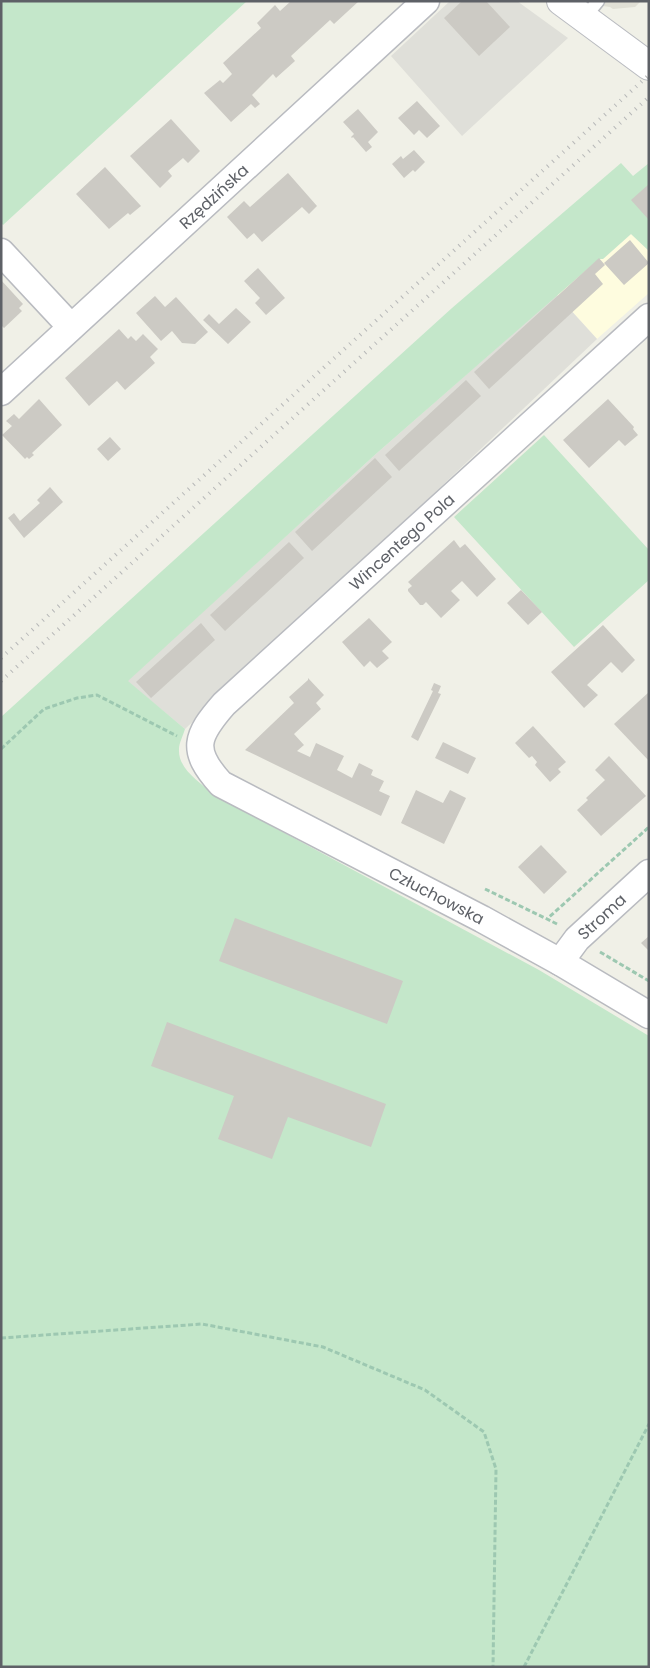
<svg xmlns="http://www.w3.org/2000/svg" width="650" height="1668" font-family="Poppins,sans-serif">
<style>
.commercial{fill:#fefcdf}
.industrial{fill:#dfdfd9}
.education{fill:#e0dfd5}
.green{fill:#c4e7ca}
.building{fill:#cccac4}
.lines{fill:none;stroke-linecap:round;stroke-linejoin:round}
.service-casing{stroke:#b9bbc0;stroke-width:15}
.minor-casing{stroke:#b9bbc0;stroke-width:29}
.tertiary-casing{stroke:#b9bbc0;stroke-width:30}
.path{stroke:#9dc8b1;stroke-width:3;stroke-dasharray:5 2.5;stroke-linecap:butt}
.service{stroke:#fff;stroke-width:12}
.minor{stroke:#fff;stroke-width:26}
.tertiary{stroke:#fff;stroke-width:28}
.rail{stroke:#b7b8b8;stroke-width:4;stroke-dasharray:1 6;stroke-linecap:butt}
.labels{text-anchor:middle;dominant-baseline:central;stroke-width:4;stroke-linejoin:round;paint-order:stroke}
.street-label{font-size:16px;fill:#5e6167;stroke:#fff}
</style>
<rect width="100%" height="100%" fill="#f0f0e7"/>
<!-- commercial -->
<path class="commercial" d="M631,234L649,251V293L597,339L557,295L599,258L603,259Z"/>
<!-- industrial -->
<path class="industrial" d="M450,1H517L568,38L462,136L391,56Z
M557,295L597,339L185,729L127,681L377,453Z"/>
<!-- education -->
<path class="education" d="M597,1H641L635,7L613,9L610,7L603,6Z"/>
<!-- green -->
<path class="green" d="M1,1H247L3,225L1,223Z
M621,163L633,176L649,163V251L631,234L603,259H599L377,453L128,681L185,729C183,736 179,743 179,749C178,770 200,781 212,794L539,970L649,1036V1667H1V717L452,308Z
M544,435L649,550V580L574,647L454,517Z"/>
<!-- building -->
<path class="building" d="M291,1H359L334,24L330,20L291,56L295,61L276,78L273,74L252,95L260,104L255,108L251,104L231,122L204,93L220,80L223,83L232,74L223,63L261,28L257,23L275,5L280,11Z
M462,1H486L510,27L479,56L444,18Z
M417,101L440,126L427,138L419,130L414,135L398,118Z
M358,109L378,132L368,142L372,147L366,152L353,137L352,138L351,137L354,134L343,122Z
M171,119L200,151L188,163L183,158L168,171L172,176L160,188L130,156Z
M414,150L425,162L415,172L413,170L404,178L392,164L401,156L403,159Z
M105,167L141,206L130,215L128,213L109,229L76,194Z
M288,173L317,206L309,214L302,207L262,242L254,233L247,239L227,217L244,201L250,207Z
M649,184V220L631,200Z
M630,240L649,263L624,285L604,263Z
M599,258L605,265L595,274L603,284L489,389L474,372Z
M258,268L285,298L266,315L255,303L260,298L244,281Z
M1,280L23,304L19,308L22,311L4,328L1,325Z
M155,296L165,307L176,297L208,332L195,344L182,343L172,331L161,341L136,313Z
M236,308L251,322L228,344L203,320L209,314L219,324Z
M119,329L128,339L131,336L136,341L143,334L158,349L150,357L155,363L125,390L117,381L89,406L65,378Z
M466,380L481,396L399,471L385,455Z
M39,399L62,425L32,453L34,455L29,459L27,457L25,459L2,435L12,426L6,421L14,414L19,419Z
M608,399L634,427L633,429L638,435L625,446L619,440L589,468L563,440Z
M110,437L121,449L108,461L97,449Z
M375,458L392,477L312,551L295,532Z
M50,487L63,502L24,538L8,518L14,513L20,521L40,503L37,500Z
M454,540L460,548L465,544L496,579L477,597L462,581L451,591L460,600L441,618L426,602L423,605H420L408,591V589L412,586L408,582Z
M289,542L304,558L225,631L210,615Z
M521,590L542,612L528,625L507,603Z
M369,618L392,642L382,651L389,658L377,668L370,661L364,667L342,642Z
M201,623L215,640L151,698L136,682Z
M603,625L635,660L622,673L611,662L587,685L598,695L584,708L551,672Z
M308,678L324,695L316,703L321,709L294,734L304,745L297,751L310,757L316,743L344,756L337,770L352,778L359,763L373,770L371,775L384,781L379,791L390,796L381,816L245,750L294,703L289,697L308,680Z
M434,683L441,686L438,693L441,694L418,741L411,737L433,691L431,690Z
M649,692V761L614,724Z
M533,726L566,762L558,769L561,772L550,782L535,765L537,762L532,756L529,758L515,743Z
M443,742L476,758L468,774L435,758Z
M609,756L646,796L601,836L577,810L588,800L586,798L605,780L595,770Z
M416,790L443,803L450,790L466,798L444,844L401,823Z
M541,845L567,872L544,894L518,867Z
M235,918L403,981L387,1024L219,961Z
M649,936V951L641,943Z
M167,1022L386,1104L371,1147L288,1117L272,1159L218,1139L234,1096L151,1066Z"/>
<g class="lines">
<!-- service casing -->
<g class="service-casing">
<path id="service" d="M584,18L598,1"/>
</g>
<!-- minor casing -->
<g class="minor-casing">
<g id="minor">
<path d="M1,252L71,327"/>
<path id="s1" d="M649,317L224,704C196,736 190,750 221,784L482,919L560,962L649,1015"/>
<path id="s2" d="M1,392L426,1"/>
<path id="s3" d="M560,962L577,939L649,873"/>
</g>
</g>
<!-- tertiary casing -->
<g class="tertiary-casing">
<path id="tertiary" d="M561,1L649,66"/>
</g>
<!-- path -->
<path class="path" d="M1,749L44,709L77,698L97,695L177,736
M485,889L547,919
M557,924L547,919L649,827
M600,952L649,981
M1,1338L202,1324L323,1347L425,1390L484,1432L496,1469L493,1667
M524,1667L649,1424"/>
<!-- service -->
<use href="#service" class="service"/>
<!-- minor -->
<use href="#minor" class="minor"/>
<!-- tertiary -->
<use href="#tertiary" class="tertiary"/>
<!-- rail -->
<path class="rail" d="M1,658L649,75
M1,681L649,97"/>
</g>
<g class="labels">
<!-- street labels -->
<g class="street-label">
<text stroke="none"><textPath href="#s2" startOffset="289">Rzędzińska</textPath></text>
<text transform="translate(402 542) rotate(-42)">Wincentego Pola</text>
<text stroke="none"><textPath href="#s1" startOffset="911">Człuchowska</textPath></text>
<text stroke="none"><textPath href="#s3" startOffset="62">Stroma</textPath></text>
</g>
</g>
<!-- border -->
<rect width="650" height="1668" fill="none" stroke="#5e6167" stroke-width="5"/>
</svg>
